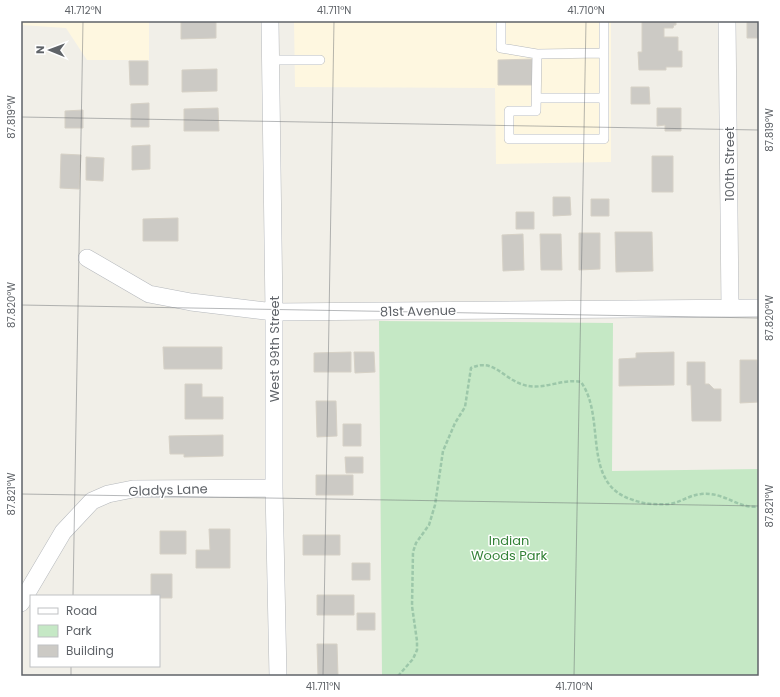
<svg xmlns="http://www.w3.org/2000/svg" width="780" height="697" font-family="Poppins,sans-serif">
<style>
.commercial{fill:#fef7e0}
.green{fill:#c5e8c5}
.building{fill:#cccac5;stroke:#d6d1c6}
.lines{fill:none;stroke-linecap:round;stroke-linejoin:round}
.service-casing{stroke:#b5b8bc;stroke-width:10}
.minor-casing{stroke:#b5b8bc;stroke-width:18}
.path{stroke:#9cc7a9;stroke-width:2.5;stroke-dasharray:4 2;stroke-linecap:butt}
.service{stroke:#fff;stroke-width:9}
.minor{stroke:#fff;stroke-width:17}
.ticks{fill:none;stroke:#5f6368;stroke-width:1;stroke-opacity:0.45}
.labels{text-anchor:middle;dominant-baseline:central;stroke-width:3;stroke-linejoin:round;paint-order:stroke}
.street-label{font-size:13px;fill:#5f6368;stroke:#fff}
.park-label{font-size:13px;fill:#348238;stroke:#fff}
.neatline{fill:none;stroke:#5f6368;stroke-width:1.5}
.ticks-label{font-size:10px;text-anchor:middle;fill:#5f6368}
</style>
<rect width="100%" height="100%" fill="#f1efe8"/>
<!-- commercial -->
<path class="commercial" d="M21,21H149V60H87L66,28L21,25Z
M294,21H611V162L496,164L495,88L295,87Z"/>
<!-- green -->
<path class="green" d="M379,321L613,323L612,471L759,469V676H382Z"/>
<!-- building -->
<path class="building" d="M181,21H216V38L181,39Z
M642,21H676V25H674L673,28H664V37H678V51H682V67H666V70H639L638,52H642Z
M747,21H759V38H747Z
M534,59V85H498V60Z
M129,61H148V85H130Z
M217,69V91L182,92V70Z
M631,87H649L650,104H631Z
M149,103V127H131V104Z
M218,108L219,131H184V109Z
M657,108H681V131H665V125L657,126Z
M83,110V128H65V111Z
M150,145V169L132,170V146Z
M61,154L81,155L79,189L60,188Z
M652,156H673V192H652Z
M86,157L104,158L103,181L86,180Z
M553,197H570L571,215L553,216Z
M591,199H609V216H591Z
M516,212H534V229H516Z
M178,218V241H143V219Z
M615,232H652L653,271L616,272Z
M579,233H600V269L579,270Z
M523,234L524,270L503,271L502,235Z
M540,234H561L562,270H541Z
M163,347H222V369H164Z
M351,352V372H314V353Z
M354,352H374L375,372L355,373Z
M674,352V385L619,386V359L636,358V353Z
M740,360H757L759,402L740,403Z
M687,362H705V384H709L714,389H721V421H692L691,385H687Z
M185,384H202V397H223V419H185Z
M316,401H336L337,436L317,437Z
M343,424H361V446H343Z
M223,435V456L184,457V454H170L169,436Z
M345,457H363V473H346Z
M316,475H353V495H316Z
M209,529H230V568H196V550H210Z
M160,531H186V554H160Z
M303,535H340V555H303Z
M352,563H370V580H352Z
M151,574H172V598H159V596H151Z
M317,595H354V615H317Z
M357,613H375V630H357Z
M317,644H337L338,676H318Z"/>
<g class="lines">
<!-- service casing -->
<g class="service-casing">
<path id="service" d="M501,21V48L537,54L536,111H509V139H604V21
M537,54L604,53
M270,60H320
M537,98H604"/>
</g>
<!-- minor casing -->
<g class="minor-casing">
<path id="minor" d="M270,21L274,312V488L278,676
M727,21L730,308
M87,258L149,294L191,302L274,312L759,308
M21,603L63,532L92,501L108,494L133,489L274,488"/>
</g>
<!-- path -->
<path class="path" d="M398,676L413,659L417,650V641L412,606L413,552L416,543L429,525L435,505L443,451L455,423L465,407L471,368C493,358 502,377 521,384C541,392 561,378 581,382C607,418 580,484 633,500C644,504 657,505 669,504C680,503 689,495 701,494C724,491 741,511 759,506"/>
<!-- service -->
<use href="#service" class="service"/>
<!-- minor -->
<use href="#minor" class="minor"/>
</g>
<!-- ticks -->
<path class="ticks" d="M21,117L759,130M21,305L759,318M21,494L759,506M73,596L83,21M71,676V666M323,676L334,21M574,676L586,21"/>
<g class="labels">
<!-- street labels -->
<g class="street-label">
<text transform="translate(729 164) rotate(-90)">100th Street</text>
<text transform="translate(418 311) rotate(-1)">81st Avenue</text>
<text transform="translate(274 349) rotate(-90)">West 99th Street</text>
<text transform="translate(168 490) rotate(-2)">Gladys Lane</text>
</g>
<!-- park labels -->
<g class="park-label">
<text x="509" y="540">Indian<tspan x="509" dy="15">Woods Park</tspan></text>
</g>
</g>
<!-- border -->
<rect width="780" height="697" fill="none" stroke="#ffffff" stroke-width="44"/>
<!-- legend -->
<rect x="30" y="595" width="130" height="72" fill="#ffffff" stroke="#bfc1c3"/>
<rect x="38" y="608" width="20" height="6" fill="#ffffff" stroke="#bfc1c3"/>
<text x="66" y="615" font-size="12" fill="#5f6368">Road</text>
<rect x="38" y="625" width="20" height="12" fill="#c5e8c5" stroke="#bfc1c3"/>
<text x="66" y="635" font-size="12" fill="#5f6368">Park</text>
<rect x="38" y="645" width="20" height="12" fill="#cccac5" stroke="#bfc1c3"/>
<text x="66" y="655" font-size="12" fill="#5f6368">Building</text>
<!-- north arrow -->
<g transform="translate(50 50) rotate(271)" stroke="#ffffff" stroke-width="3" paint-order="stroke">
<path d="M0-3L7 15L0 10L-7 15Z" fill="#5f6368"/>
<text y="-6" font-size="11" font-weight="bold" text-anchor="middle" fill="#5f6368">N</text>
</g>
<rect x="22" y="22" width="736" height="653" class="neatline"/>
<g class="ticks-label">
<text x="83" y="14">41.712°N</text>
<text x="334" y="14">41.711°N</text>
<text x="586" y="14">41.710°N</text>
<text transform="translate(11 117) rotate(-90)" y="4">87.819°W</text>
<text transform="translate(769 130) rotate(-90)" y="4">87.819°W</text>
<text transform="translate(11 305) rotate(-90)" y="4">87.820°W</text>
<text transform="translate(769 318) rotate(-90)" y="4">87.820°W</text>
<text transform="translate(11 494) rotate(-90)" y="4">87.821°W</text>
<text transform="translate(769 506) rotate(-90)" y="4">87.821°W</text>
<text x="323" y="690">41.711°N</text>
<text x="574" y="690">41.710°N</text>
</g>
</svg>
